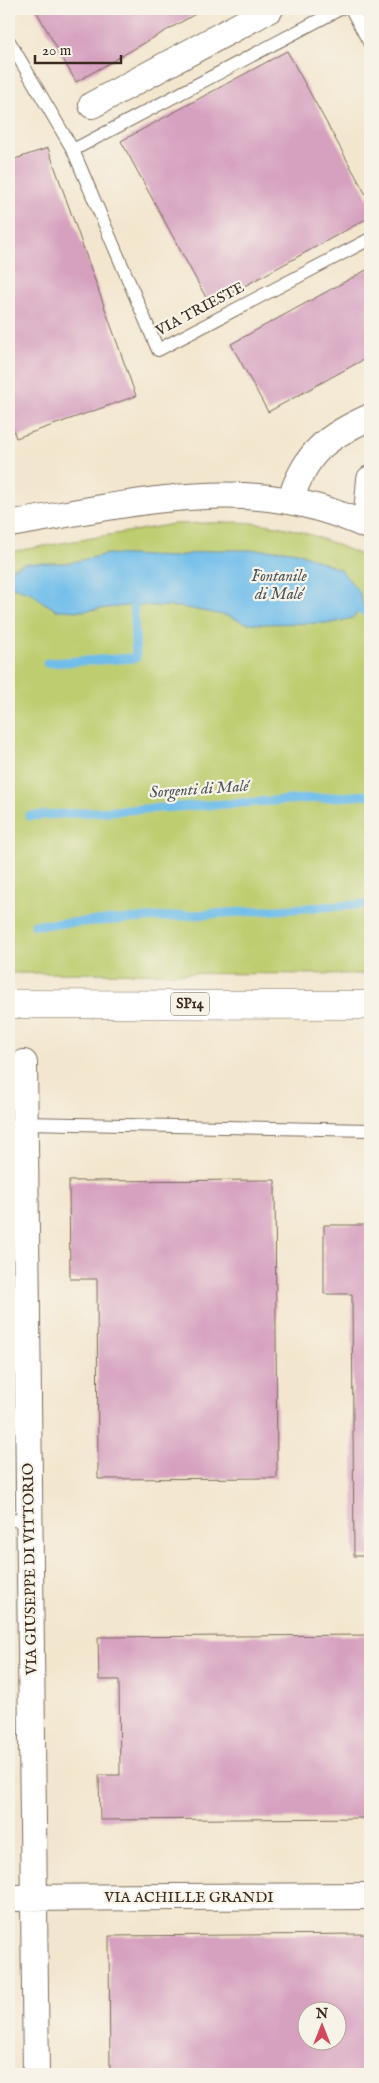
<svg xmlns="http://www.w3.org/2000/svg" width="379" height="2083" font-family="'IM FELL English',serif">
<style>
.green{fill:#bdcd6f;stroke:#7c7c46}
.water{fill:#70bdea;stroke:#567484}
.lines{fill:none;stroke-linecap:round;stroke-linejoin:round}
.stream{stroke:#70bdea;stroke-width:9}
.building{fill:#d6a0bf;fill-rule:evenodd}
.lane-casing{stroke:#7b6c5c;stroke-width:14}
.street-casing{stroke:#7b6c5c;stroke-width:28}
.primary-casing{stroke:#7b6c5c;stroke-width:29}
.lane{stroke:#fff;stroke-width:12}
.street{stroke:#fff;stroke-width:26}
.primary{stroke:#fff;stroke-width:28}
.labels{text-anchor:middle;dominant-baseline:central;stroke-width:4.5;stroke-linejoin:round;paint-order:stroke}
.shield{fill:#f7f3e8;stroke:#73665b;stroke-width:1}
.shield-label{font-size:14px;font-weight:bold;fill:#3b2a1e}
.street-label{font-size:15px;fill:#3b2a1e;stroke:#f7f3e8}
.water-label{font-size:16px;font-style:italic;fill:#4b565b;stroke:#f7f3e8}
</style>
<rect width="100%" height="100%" fill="#f7f3e8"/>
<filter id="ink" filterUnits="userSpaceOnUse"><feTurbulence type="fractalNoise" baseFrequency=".02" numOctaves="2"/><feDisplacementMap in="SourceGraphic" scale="10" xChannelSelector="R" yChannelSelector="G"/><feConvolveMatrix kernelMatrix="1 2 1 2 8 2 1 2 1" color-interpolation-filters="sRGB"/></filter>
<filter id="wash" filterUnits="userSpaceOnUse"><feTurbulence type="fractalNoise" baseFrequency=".0096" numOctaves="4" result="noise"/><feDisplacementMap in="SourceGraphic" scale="20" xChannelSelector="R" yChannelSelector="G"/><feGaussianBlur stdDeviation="1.12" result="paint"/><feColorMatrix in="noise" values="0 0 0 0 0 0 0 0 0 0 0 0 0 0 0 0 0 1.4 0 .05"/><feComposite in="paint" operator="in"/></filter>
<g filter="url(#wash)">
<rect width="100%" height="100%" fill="#f3e6ce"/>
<!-- green -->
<path class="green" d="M238,522C292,524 322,538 370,559V974L9,973V552L174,524Z"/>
<!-- water -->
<path class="water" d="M213,550H283L297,552L341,570L359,592L364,608L352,618L332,623L261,624L245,623L229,616L181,607L134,605L81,611L56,610L43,602L32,593L9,586V569L26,563H69L107,554L172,557Z"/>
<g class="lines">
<!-- stream -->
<path class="stream" d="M350,605L370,614
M47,663L136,658L133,594
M29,816L370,795
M35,925L370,904"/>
</g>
<g id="blocks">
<!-- building -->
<path class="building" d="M35,9H204L76,82Z
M287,51L370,202V217L210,305L121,141Z
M48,148L136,396L16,438L9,417V161Z
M370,268V356L268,412L231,344Z
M275,1180L277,1478L98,1479L97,1279H70L69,1181Z
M324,1225H370V1556H354L352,1294H324Z
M370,1635V1818L100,1820L99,1775H120L119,1680H99L98,1637Z
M370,1934V2074H110L109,1936ZM306,2010H336V2040H306Z"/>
</g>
</g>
<g filter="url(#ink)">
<use href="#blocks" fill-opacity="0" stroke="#7b6c5c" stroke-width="1"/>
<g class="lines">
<!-- lane casing -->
<g class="lane-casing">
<path id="lane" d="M351,9L370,44
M9,41L73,150L158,350L370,239
M73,150L340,9
M24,1123L370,1130
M9,1520L30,1521"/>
</g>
<!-- street casing -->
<g class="street-casing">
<path id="street" d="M92,105L270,9
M290,501C306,452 325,438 370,417
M9,524C90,511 186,488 269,498C303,502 339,513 370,527
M366,525L370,479
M24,1063L36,2074
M9,1898L370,1896"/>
</g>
<!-- primary casing -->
<g class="primary-casing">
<path id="primary" d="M9,1004L370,1005"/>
</g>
<!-- lane -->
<use href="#lane" class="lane"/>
<!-- street -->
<use href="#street" class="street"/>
<!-- primary -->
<use href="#primary" class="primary"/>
</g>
</g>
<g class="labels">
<!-- shield labels -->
<rect class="shield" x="171" y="992.5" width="38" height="23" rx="4"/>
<g class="shield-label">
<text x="190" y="1004">SP14</text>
</g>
<!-- street labels -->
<g class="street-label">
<text transform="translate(200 309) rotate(-28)">VIA TRIESTE</text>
<text transform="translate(30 1569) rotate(-91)">VIA GIUSEPPE DI VITTORIO</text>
<text x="189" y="1897">VIA ACHILLE GRANDI</text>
</g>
<!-- water labels -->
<g class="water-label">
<text x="279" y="577">Fontanile<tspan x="279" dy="18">di Malé</tspan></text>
<text transform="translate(199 790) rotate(-4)">Sorgenti di Malé</text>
</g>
</g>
<!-- margin -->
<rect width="379" height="2083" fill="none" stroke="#f7f3e8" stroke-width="30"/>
<!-- north arrow -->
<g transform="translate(322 2026)"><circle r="24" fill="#f7f3e8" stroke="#aca397"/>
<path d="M0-4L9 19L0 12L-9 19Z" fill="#d1495b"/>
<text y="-8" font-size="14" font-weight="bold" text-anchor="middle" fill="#3b2a1e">N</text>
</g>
<!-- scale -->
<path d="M35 55v8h86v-8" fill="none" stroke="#3b2a1e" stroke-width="2.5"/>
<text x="42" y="55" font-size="15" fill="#3b2a1e" stroke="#f7f3e8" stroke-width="4" paint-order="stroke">20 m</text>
</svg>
